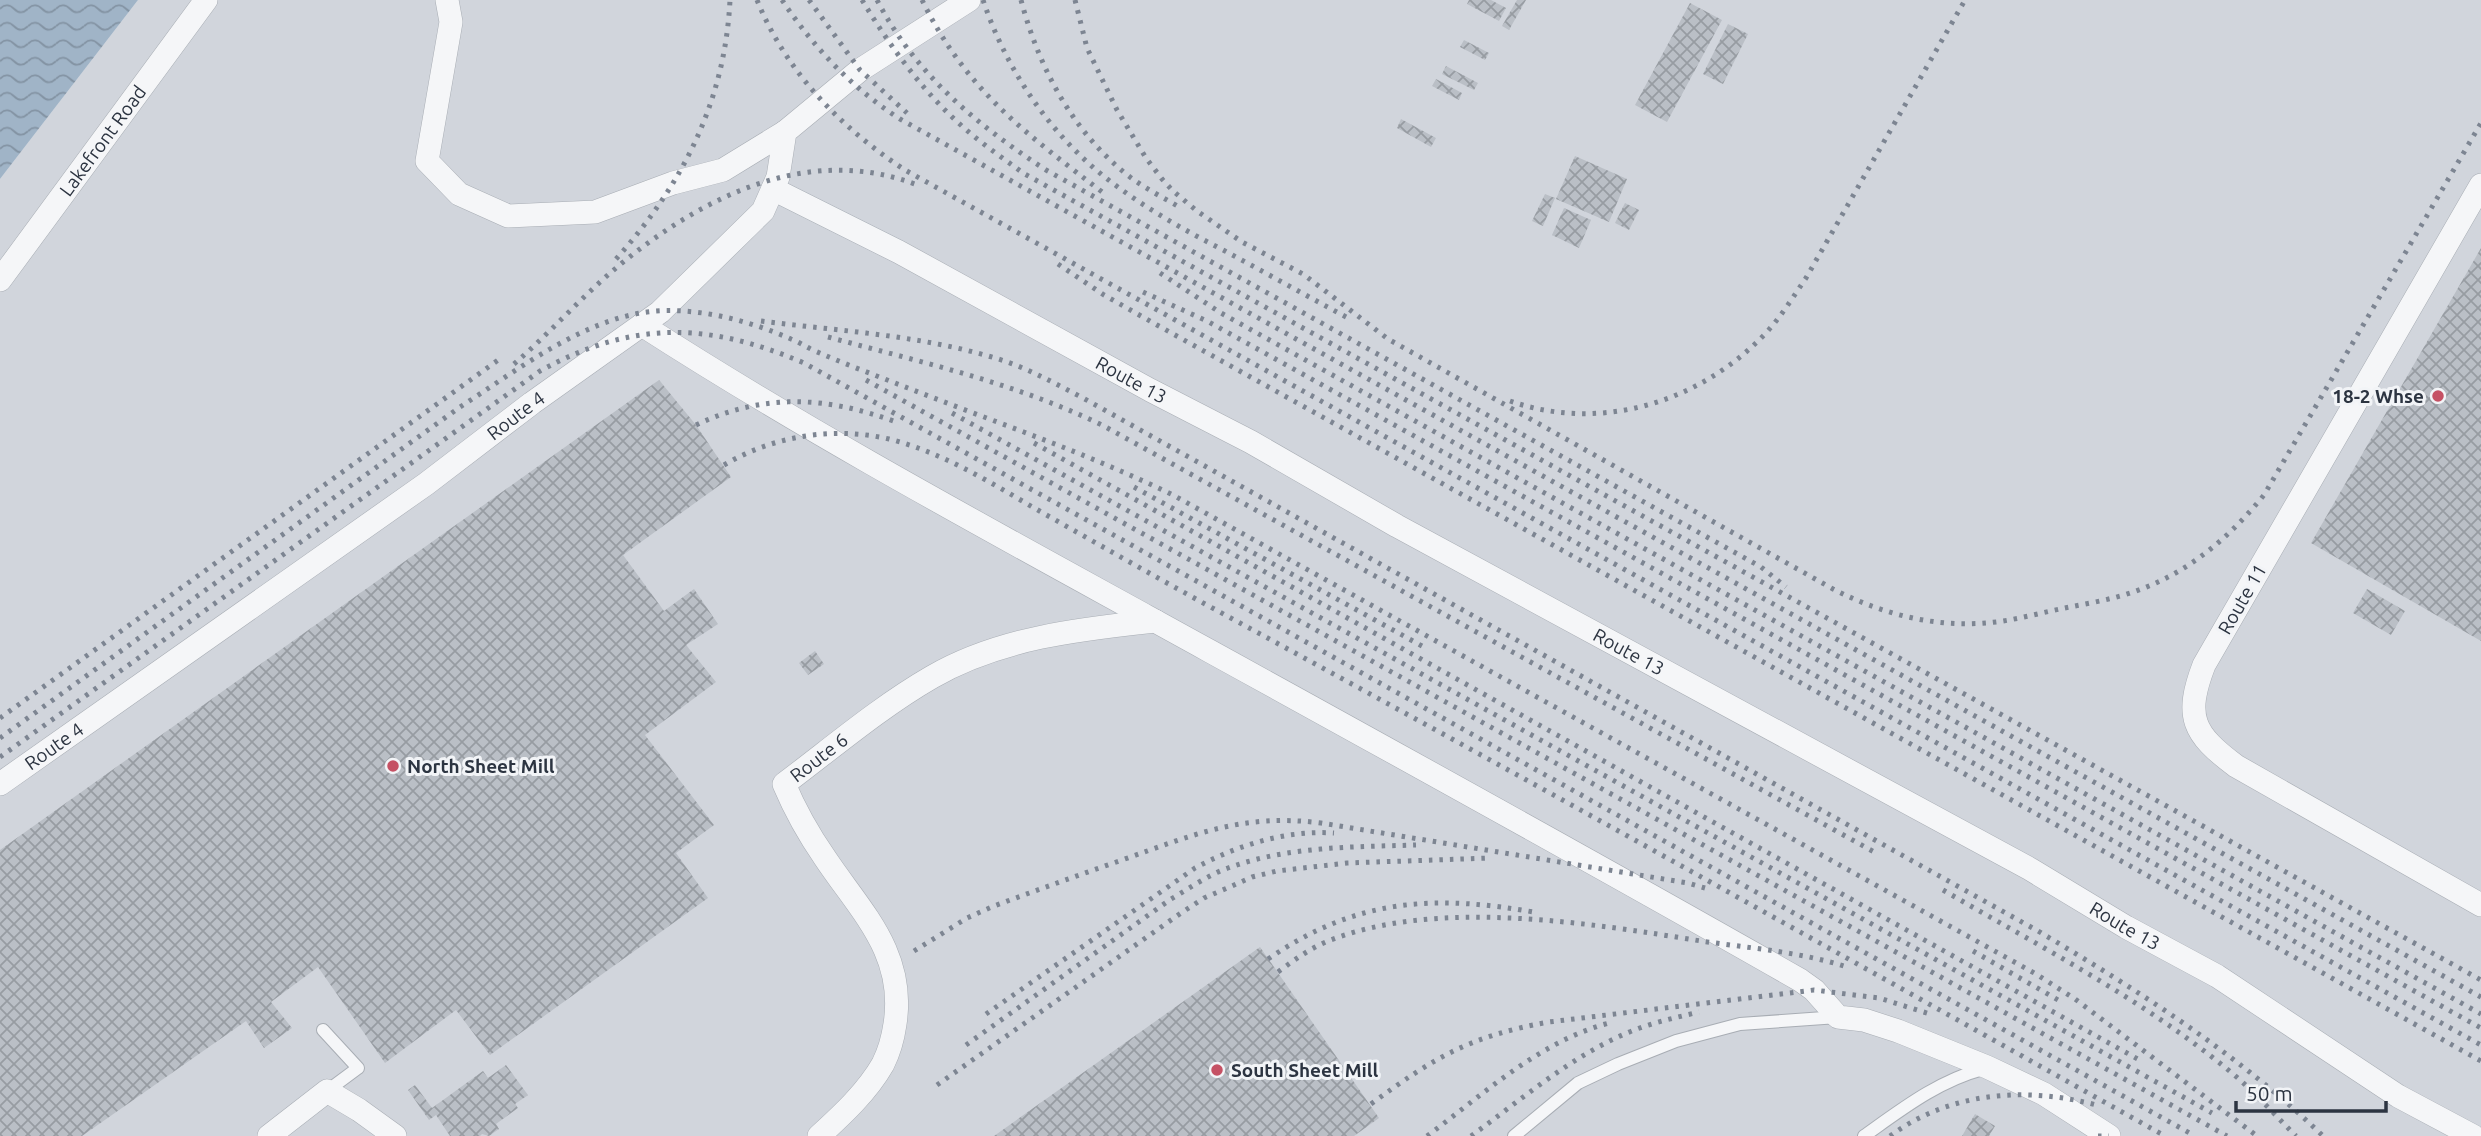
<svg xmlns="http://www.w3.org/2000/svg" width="2481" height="1136" font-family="Ubuntu,sans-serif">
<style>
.built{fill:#d1d5dc}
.water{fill:url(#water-waves)}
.building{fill:url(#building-cross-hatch)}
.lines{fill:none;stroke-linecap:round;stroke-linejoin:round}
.lane-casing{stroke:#a8adb4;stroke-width:14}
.street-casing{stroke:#a8adb4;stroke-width:24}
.lane{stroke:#f5f6f8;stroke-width:12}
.street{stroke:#f5f6f8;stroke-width:23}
.rail{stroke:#7d8592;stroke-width:5;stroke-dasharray:3.5 7;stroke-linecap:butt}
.poi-dot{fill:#c55164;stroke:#f2f4f7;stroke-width:2.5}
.labels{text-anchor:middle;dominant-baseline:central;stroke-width:6;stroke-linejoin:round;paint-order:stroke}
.street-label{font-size:19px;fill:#2c3441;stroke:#f2f4f7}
.poi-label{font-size:19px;font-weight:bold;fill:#2c3441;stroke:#f2f4f7;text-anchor:start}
</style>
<defs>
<pattern id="water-waves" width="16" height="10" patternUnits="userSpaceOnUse" patternTransform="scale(1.75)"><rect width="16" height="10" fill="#a0b4c7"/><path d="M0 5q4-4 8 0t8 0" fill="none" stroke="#8393a3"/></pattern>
<pattern id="building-cross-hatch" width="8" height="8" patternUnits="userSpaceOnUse" patternTransform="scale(1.75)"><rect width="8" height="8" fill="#babfc6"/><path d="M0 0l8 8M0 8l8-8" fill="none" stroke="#979ca2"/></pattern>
</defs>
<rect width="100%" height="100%" fill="#e3e6ea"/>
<!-- built -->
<path class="built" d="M138,0H2481V1136H0V179Z"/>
<!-- water -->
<path class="water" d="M0,0H138L0,179Z"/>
<!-- building -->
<path class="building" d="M1469,0H1491L1506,8L1499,21L1467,4Z
M1517,0H1526L1509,30L1502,26Z
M1690,3L1722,20L1667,122L1635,105Z
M1728,24L1748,34L1723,84L1703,74Z
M1464,40L1489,53L1485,60L1460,47Z
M1446,66L1478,83L1474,90L1442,74Z
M1436,79L1462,93L1459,100L1432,86Z
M1401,119L1436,138L1431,147L1397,128Z
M1575,156L1627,179L1609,222L1556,199Z
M1545,194L1555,198L1543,226L1532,221Z
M1625,203L1639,210L1629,230L1615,223Z
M1564,208L1591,220L1579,248L1552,235Z
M2481,248V641L2311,543Z
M659,380L696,425L731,477L623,555L664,611L694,589L718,624L686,645L716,682L645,735L714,825L676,853L708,898L490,1055L456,1010L385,1063L318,967L271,1002L292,1028L264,1048L246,1021L82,1136H0V850Z
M2367,589L2405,611L2391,635L2353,613Z
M815,651L824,664L808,675L799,663Z
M1260,947L1379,1118L1354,1136H994Z
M506,1065L528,1095L515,1104L518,1108L496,1124L499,1129L489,1136L482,1134L480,1136H450L436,1115L429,1120L408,1090L415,1085L432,1108L483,1071L488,1078Z
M1975,1114L1995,1126L1989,1136H1962Z"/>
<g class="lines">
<!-- lane casing -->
<g class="lane-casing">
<path id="lane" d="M323,1030L358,1068L327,1091
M1514,1136L1578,1083L1618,1064L1676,1041L1740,1024L1838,1017
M1864,1136C1902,1109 1938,1081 1983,1069"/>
</g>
<!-- street casing -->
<g class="street-casing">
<g id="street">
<path d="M447,0L451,22L427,161L459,194L508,216L595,212L673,183L723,170L785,132"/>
<path d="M2481,185L2204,665C2184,717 2193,734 2236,766L2481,905"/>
<path id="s1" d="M773,189L899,252L1150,390L1251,442L1397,526L2030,869L2126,927L2217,976L2398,1096L2473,1136"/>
<path id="s2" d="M0,280L206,0"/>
<path d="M642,325C805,430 975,522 1146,616C1364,736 1583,856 1800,980L1814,990L1838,1017L1864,1020L1898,1031L1987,1067L2044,1094L2109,1136"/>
<path id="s3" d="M0,784L426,484L532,403L660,312L763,211L778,177L785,132L860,70L969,0"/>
<path d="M269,1136L327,1091L359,1110L395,1136"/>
<path id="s4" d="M819,1136C842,1115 867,1092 883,1064C889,1052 893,1038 895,1024C906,953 861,912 825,858C809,835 795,810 784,784C832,748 880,707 932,677C999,638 1080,629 1155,621"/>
</g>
</g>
<!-- lane -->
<use href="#lane" class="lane"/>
<!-- street -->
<use href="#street" class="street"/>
<!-- rail -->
<path class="rail" d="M757,0C786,72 841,128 905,170L2481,1045
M782,0C814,48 852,88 900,119L2481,997
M809,0L860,70L907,113
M862,0C890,46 922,91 963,127C982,144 1003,158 1023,173L2481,980
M877,0C916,75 977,125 1046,170L1734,552L1761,567L1786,587
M922,0C967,92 1027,134 1106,195
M983,0C1006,69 1049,133 1106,178C1143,207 1184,230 1225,251C1266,273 1307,296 1348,318
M1021,0C1039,68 1073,133 1130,177C1146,189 1164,198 1181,208
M1075,0L1087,48L1117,110L1146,158L1162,179L1173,191L1197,211L1242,242L1303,274L1388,339L1833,589C1886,616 1942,630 2003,621C2022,618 2041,613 2060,609C2084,604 2110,600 2133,592C2187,574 2229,538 2264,495L2481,123
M616,259C683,184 725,101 730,0
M1058,264L1104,295L1157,325L2481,1061
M1160,273L1221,313L2481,1014
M1143,292L1207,321L2481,1028
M761,321C839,331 919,335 995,358C1026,367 1054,383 1083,398L2038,931C2139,991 2238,1054 2323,1136
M828,337C921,362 1015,383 1102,425L1876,853
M514,364C551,332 584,294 622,263C707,194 812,143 920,186
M866,380L2227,1136
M1510,401C1601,433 1700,402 1765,334C1781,317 1793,297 1806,278L1965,0
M952,413L2212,1113
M696,425C763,393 826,396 896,422
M1034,443L2143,1062
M724,465C773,436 833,426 889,439C945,453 994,485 1043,513C1105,548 1166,583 1229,617C1542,787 1854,962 2165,1136
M1134,487L1422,646
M0,718L501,358
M0,738L460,407C516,371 580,321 647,312C694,306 748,320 791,339C799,342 806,347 815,351C845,364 877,376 908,388C997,423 1087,453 1173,495L2036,974L2075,999L2257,1136
M0,757L540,371C633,320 708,322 804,363L2195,1136
M1943,890C2044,949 2150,1003 2239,1079C2259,1097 2277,1117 2296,1136
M914,951L967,918L994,906C1037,890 1079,875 1122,860C1193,835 1242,813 1321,823L1688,883L1705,888
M1973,951L2058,1000
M1268,959C1357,898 1435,894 1539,913
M1278,972C1294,960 1309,949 1328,941C1436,898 1589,923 1701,941C1749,948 1801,952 1847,967
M986,1014L1195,868C1238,845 1285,830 1334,833
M966,1045L1171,899C1190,888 1208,875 1228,868C1288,846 1354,847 1416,845
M937,1085L1181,913L1204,898L1232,886L1252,877L1277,871L1347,863L1491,858
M1371,1104C1435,1057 1470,1036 1549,1022L1814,990L1879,998L1930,1014
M1427,1136C1484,1094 1542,1039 1613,1022
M1471,1136C1521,1100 1570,1057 1627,1033C1650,1023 1674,1018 1699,1012
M1890,1136C1951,1091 2028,1086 2100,1106
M2098,1136H2109"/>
</g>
<!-- markers -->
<g class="poi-dot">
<circle cx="2438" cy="396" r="7"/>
<circle cx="393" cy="766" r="7"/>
<circle cx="1217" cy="1070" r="7"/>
</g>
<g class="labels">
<!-- street labels -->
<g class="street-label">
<text stroke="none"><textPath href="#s2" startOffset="173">Lakefront Road</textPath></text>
<text stroke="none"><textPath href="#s1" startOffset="406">Route 13</textPath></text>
<text stroke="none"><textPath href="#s3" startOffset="634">Route 4</textPath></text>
<text transform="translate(2242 599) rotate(-60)">Route 11</text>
<text stroke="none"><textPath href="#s1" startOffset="973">Route 13</textPath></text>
<text stroke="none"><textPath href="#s3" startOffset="66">Route 4</textPath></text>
<text stroke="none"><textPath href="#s4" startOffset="453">Route 6</textPath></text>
<text stroke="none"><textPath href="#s1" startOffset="1540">Route 13</textPath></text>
</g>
<!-- poi labels -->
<g class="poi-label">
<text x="2424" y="396" text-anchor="end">18-2 Whse</text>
<text x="407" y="766">North Sheet Mill</text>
<text x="1231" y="1070">South Sheet Mill</text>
</g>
</g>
<!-- scale -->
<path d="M2236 1101v10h150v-10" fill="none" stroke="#2c3441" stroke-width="3.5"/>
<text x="2246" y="1101" font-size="21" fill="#2c3441" stroke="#f2f4f7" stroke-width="5" paint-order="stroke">50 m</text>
</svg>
